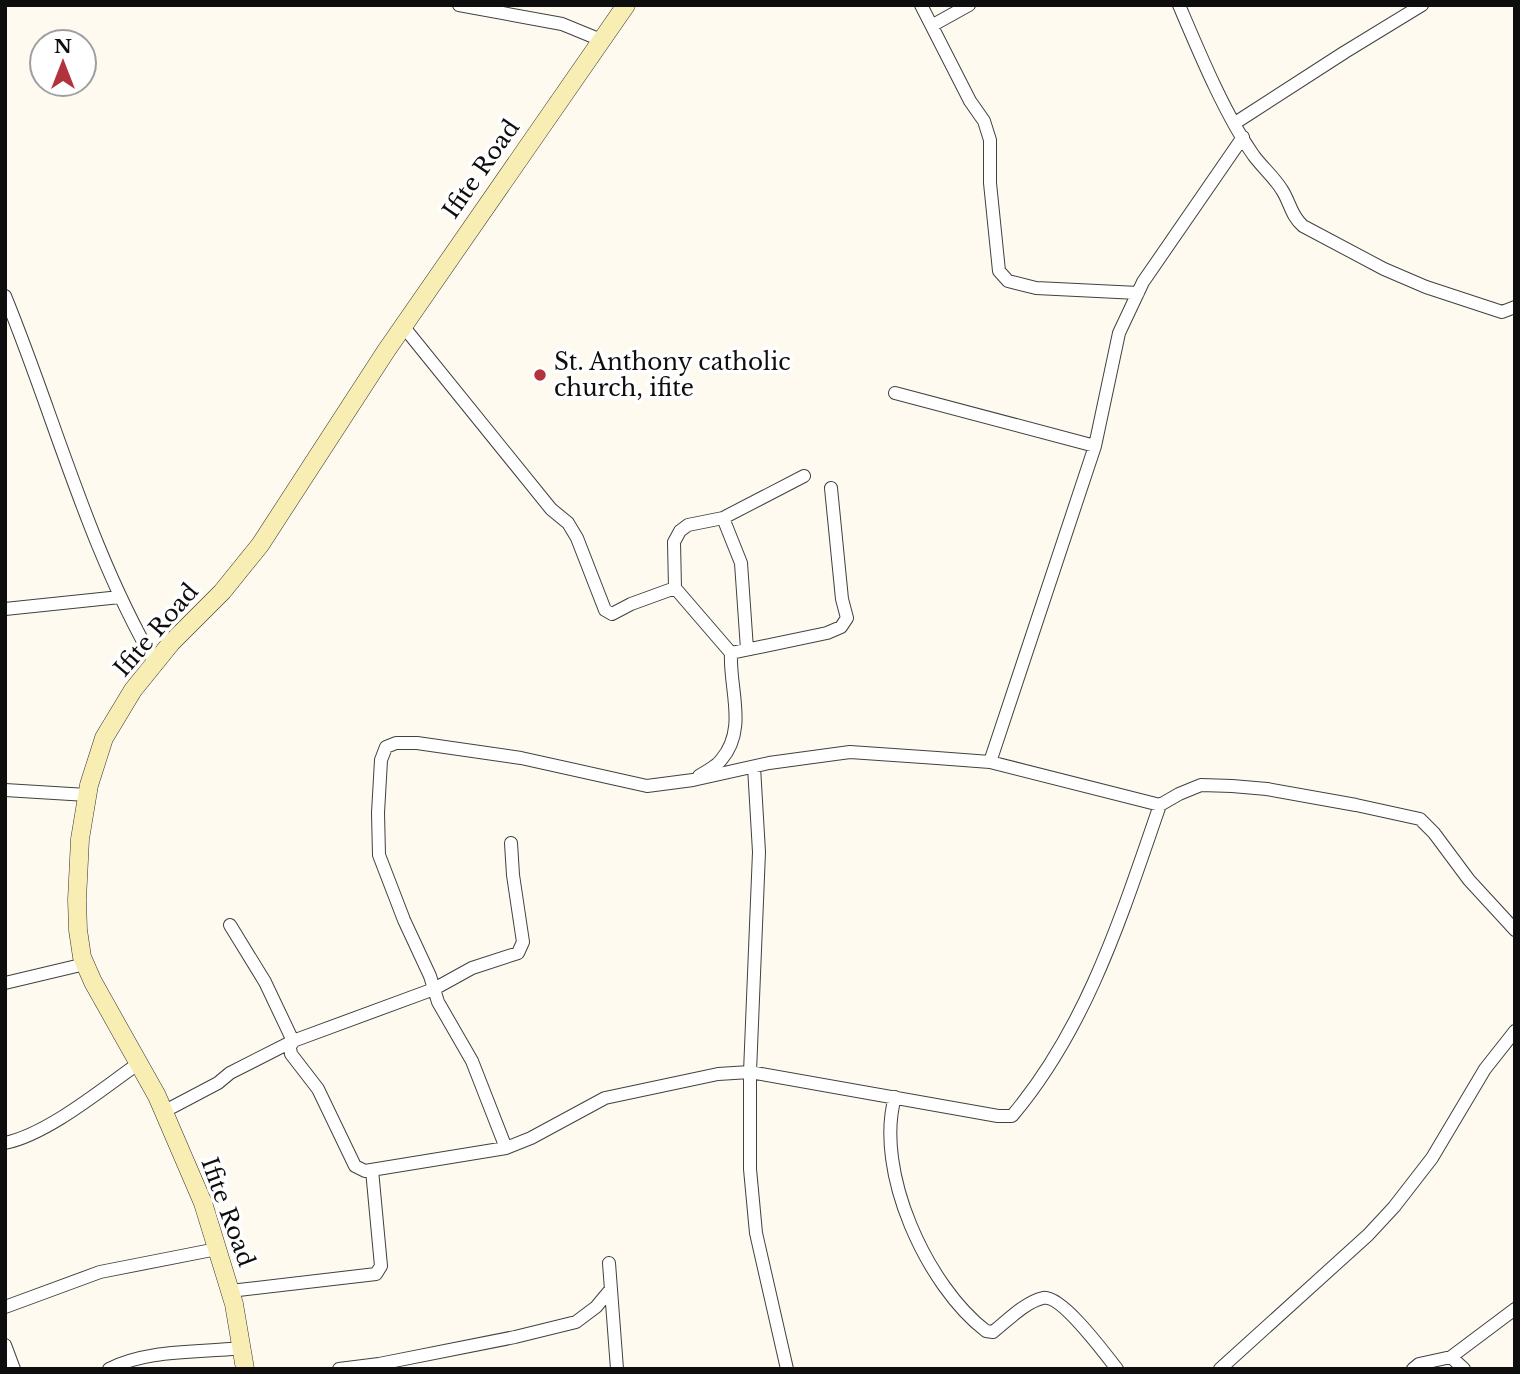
<svg xmlns="http://www.w3.org/2000/svg" width="1520" height="1374" font-family="'Libre Baskerville',serif">
<style>
.lines{fill:none;stroke-linecap:round;stroke-linejoin:round}
.street-casing{stroke:#414141;stroke-width:14}
.secondary-casing{stroke:#303030;stroke-width:19}
.street{stroke:#fff;stroke-width:12}
.secondary{stroke:#f8edb2;stroke-width:18}
.poi-dot{fill:#b2333e;stroke:#fff;stroke-width:2.5}
.labels{text-anchor:middle;dominant-baseline:central;stroke-width:7;stroke-linejoin:round;paint-order:stroke}
.street-label{font-size:23px;fill:#0e0e0e;stroke:#fff}
.poi-label{font-size:23px;fill:#0e0e0e;stroke:#fff;text-anchor:start}
</style>
<rect width="100%" height="100%" fill="#fefaf0"/>
<g class="lines">
<!-- street casing -->
<g class="street-casing">
<path id="street" d="M459,5L562,24L601,40
M921,5L970,101L984,121L990,140V183L999,271L1008,281L1036,288L1138,293
M1179,5C1199,52 1225,115 1254,156C1263,168 1274,177 1282,190C1290,202 1291,216 1303,226L1384,269L1426,287L1502,312L1515,307
M933,25L969,5
M1235,123L1345,52L1422,5
M5,296C55,418 88,548 155,663
M403,326L551,509L568,523L577,538L605,610L612,614L631,604L675,588L674,542L680,531L688,525L723,518L804,476
M895,393L1095,446
M723,518L741,563L747,649
M675,588L731,653
M5,609L120,597
M990,762L1095,446L1119,333L1143,282L1243,137
M754,767L759,852L750,1072V1169L756,1233L787,1369
M699,776C706,771 716,767 721,760C748,729 729,689 731,653L827,633L841,627L847,618L842,599L831,488
M5,790L87,795
M230,925L265,982L293,1041L290,1047L291,1054L318,1089L355,1166L365,1171L506,1148L531,1138L605,1098L718,1074L750,1072L998,1116H1012C1088,1026 1122,914 1160,805L1179,794L1201,785L1232,786L1267,789L1356,805L1420,819L1434,833L1469,880L1515,930
M5,983L85,964
M895,1097C874,1171 927,1286 986,1331L993,1332C1007,1321 1025,1302 1043,1298C1061,1294 1106,1355 1117,1369
M163,1112L218,1083L230,1073L293,1041L434,989L472,968L518,953L523,942L513,875L511,843
M5,1143C48,1134 102,1089 139,1063
M506,1148L472,1061L438,1002L430,976L404,920L379,855L378,813L381,760L386,747L396,743H417L521,758L647,786L693,780L769,763L850,752L937,758L990,762L1160,805
M609,1263L617,1369
M230,1291L376,1274L381,1266L372,1170
M5,1307L100,1272L217,1249
M5,1345L14,1369
M1451,1357L1515,1309
M109,1369C148,1349 198,1353 241,1348
M339,1369L379,1364L515,1337L576,1322L596,1307L611,1289
M1220,1369L1368,1235L1394,1207L1432,1158L1485,1069L1515,1031
M1413,1369L1419,1364L1451,1357L1464,1369"/>
</g>
<!-- secondary casing -->
<g class="secondary-casing">
<path id="secondary" d="M245,1369L234,1304L203,1203L157,1096L93,982L82,957L78,930L77,900L80,839L89,785L104,738L133,690L171,643L222,592L260,545L386,351L626,5"/>
</g>
<!-- street -->
<use href="#street" class="street"/>
<!-- secondary -->
<use href="#secondary" class="secondary"/>
</g>
<!-- markers -->
<circle class="poi-dot" cx="540" cy="375" r="7"/>
<g class="labels">
<!-- street labels -->
<g class="street-label">
<text transform="translate(481 169) rotate(-55)">Ifite Road</text>
<text transform="translate(156 630) rotate(-49)">Ifite Road</text>
<text transform="translate(228 1212) rotate(70)">Ifite Road</text>
</g>
<!-- poi labels -->
<g class="poi-label">
<text x="554" y="362">St. Anthony catholic<tspan x="554" dy="26">church, ifite</tspan></text>
</g>
</g>
<!-- border -->
<rect width="1520" height="1374" fill="none" stroke="#0e0e0e" stroke-width="14"/>
<!-- north arrow -->
<g transform="translate(63 63)"><circle r="33" fill="#ffffff" stroke="#9f9f9f" stroke-width="2"/>
<path d="M0-5L12 26L0 18L-12 26Z" fill="#b2333e"/>
<text y="-10" font-size="19" font-weight="bold" text-anchor="middle" fill="#0e0e0e">N</text>
</g>
</svg>
